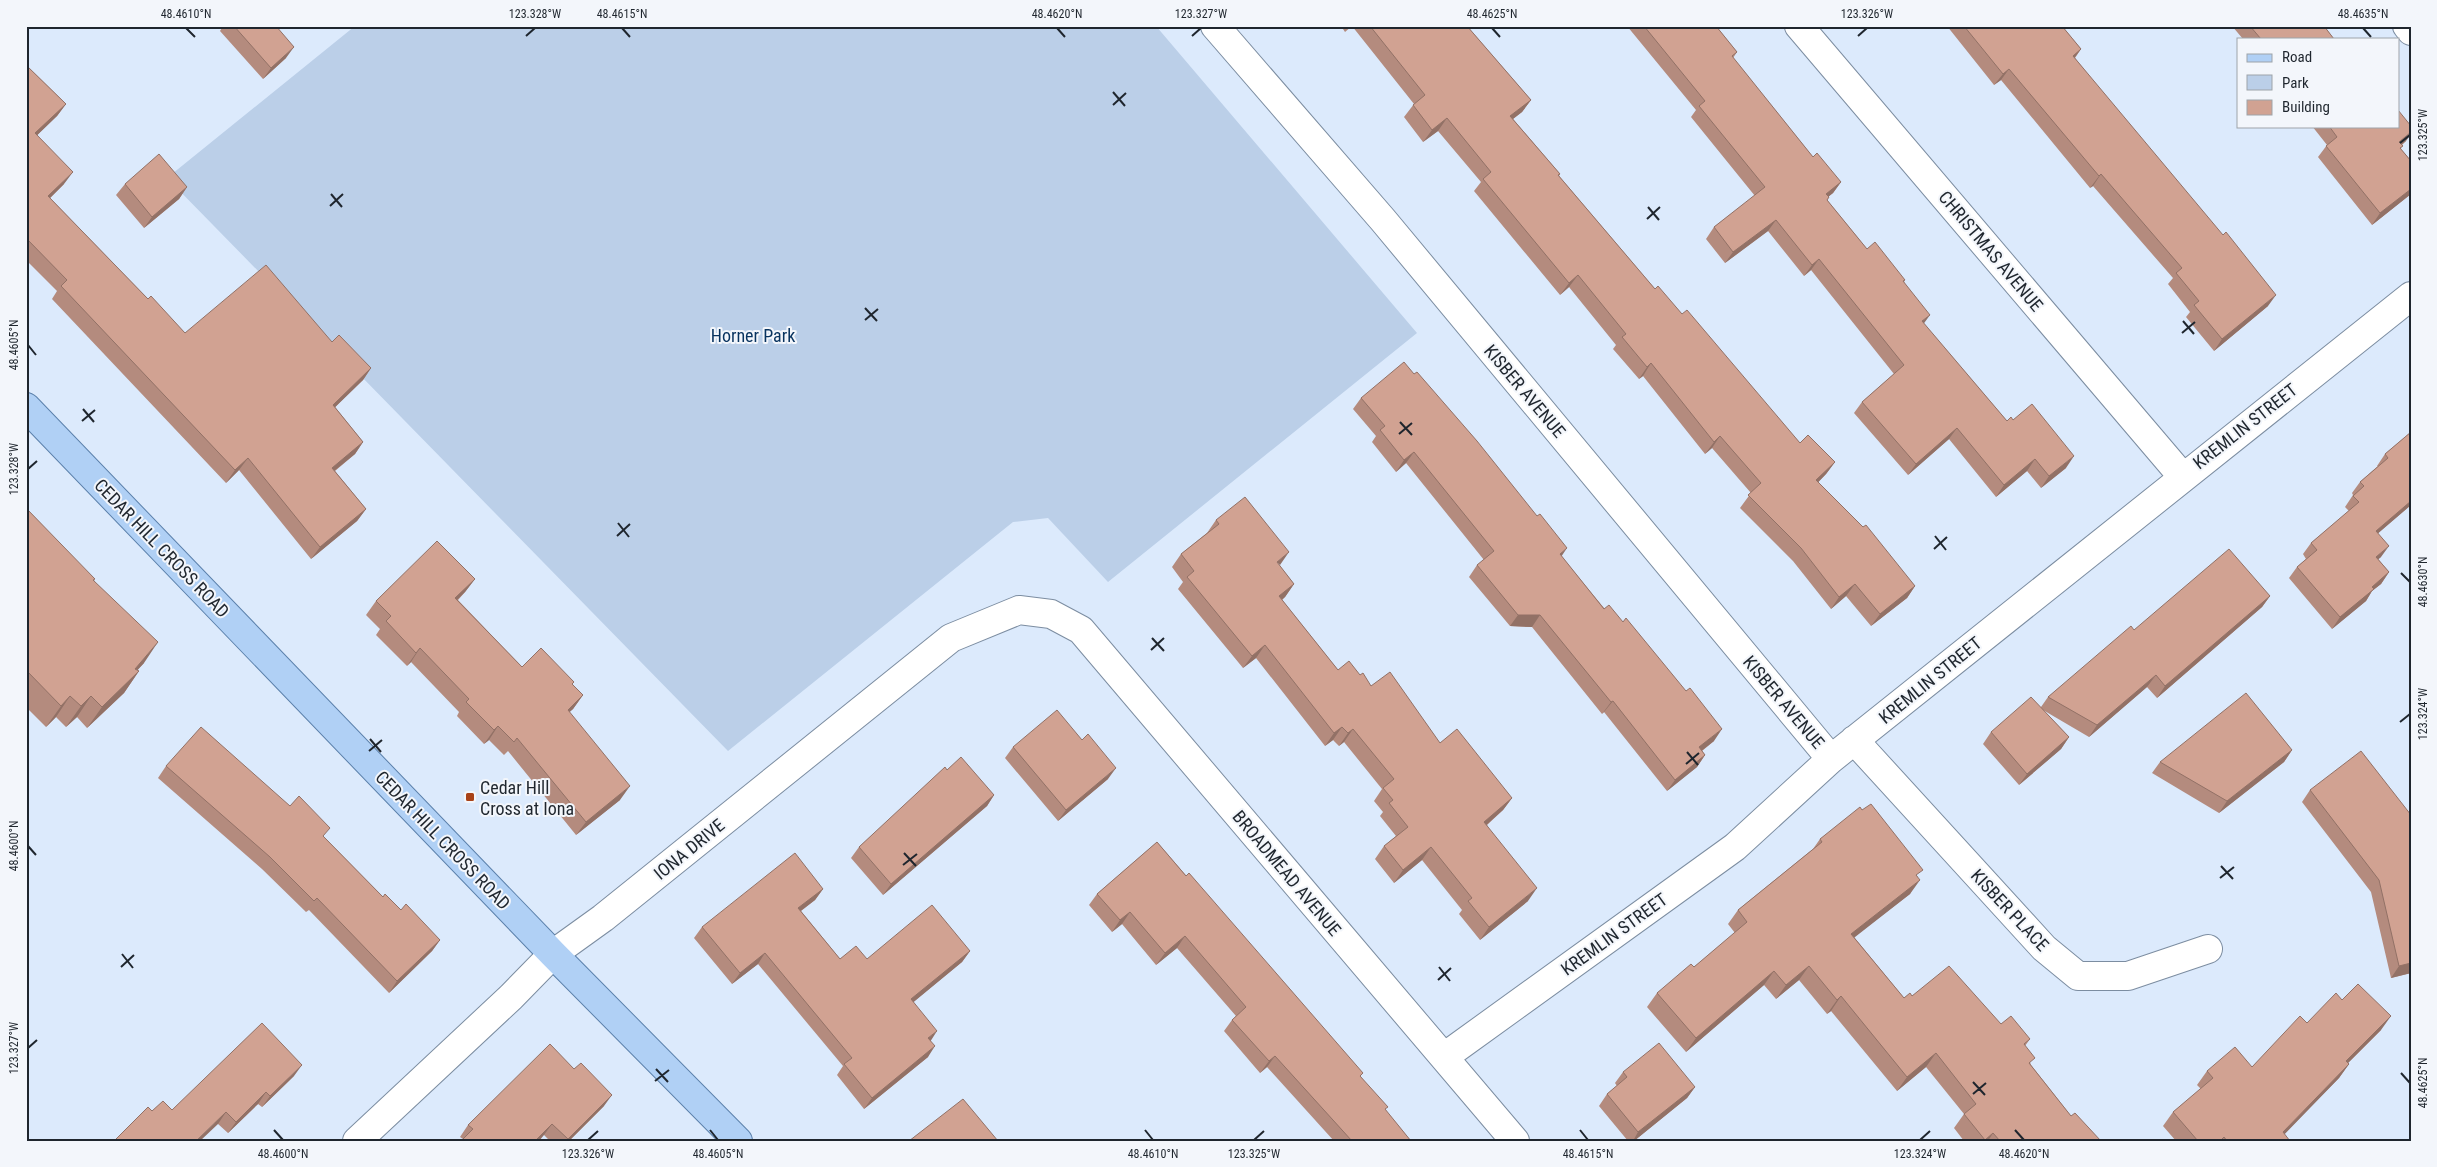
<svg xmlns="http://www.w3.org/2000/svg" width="2437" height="1167" font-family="'Roboto Condensed',sans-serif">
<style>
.green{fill:#bbcfe8}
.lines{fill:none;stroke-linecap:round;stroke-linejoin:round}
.minor-casing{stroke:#7c8da1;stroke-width:30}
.major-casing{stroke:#5b80ab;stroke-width:30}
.minor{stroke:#fff;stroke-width:28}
.major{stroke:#b0d0f5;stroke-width:28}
.wall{fill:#b48b7e}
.shaded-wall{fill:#927166}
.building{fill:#d1a292;stroke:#927166}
.ticks{fill:none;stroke:#1f262e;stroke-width:2}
.poi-dot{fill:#a84218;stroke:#f3f6fb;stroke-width:2}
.labels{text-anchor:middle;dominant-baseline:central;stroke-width:4;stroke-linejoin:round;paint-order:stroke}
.street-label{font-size:18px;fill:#1f262e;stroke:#f3f6fb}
.park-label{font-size:18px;fill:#08335f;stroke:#f3f6fb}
.poi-label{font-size:18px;fill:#1f262e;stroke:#f3f6fb;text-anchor:start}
.neatline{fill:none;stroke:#1f262e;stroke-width:2}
.ticks-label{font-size:12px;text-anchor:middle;fill:#1f262e}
</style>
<rect width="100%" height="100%" fill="#dceafc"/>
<!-- green -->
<path class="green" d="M355,26H1156L1417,333L1108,582L1048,518L1013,522L728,751L167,178Z"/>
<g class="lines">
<!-- minor casing -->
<g class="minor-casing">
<path id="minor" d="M1215,26L1383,220L1831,759
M1799,26L2182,476
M2407,26L2411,31
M1854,740L2044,948L2078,976H2128L2208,949
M1444,1057L1735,847L1831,759L2411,296
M357,1141L511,997L553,954L603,918L951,638L1019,610L1051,614L1081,630L1515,1141"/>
</g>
<!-- major casing -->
<g class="major-casing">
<path id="major" d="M26,407L553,954L738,1141"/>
</g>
<!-- minor -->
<use href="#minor" class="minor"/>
<!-- major -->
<use href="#major" class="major"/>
</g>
<!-- wall -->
<path class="wall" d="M223,26H276L286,58L263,79L220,31Z
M1341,26H1467L1531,100L1522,112L1513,119L1560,174L1559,176L1655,289L1682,314L1800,443L1835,462L1826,474L1818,482L1915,586L1907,598L1871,626L1846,596L1831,609L1793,561L1740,508L1751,493L1712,448L1705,454L1643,376L1639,379L1613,349L1616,345L1569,287L1560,295L1474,191L1481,182L1438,131L1423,142L1404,117L1414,104L1352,26L1345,32Z
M1627,26H1716L1737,52L1733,58L1813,157L1841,182L1833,193L1829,196V197L1827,200L1867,249L1905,280L1904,282L1924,324L2007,421L2066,468L2041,488L2027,471L1996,497L1949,439L1908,475L1854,413L1862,402L1894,374L1811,270L1804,276L1768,231L1725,263L1706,239L1714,227L1755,196L1691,117L1696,110Z
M1947,26H2062L2081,49L2075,58L2268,306L2214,351L2186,317L2190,312L2168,284L2173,278L2093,186L2090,188L2001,80L1994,85Z
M2232,26H2324L2334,39H2243Z
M26,65L66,104L57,116L37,135L64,184L50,198L148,299L185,333L332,342L371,368L363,380L335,407L363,442L355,454L335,471L366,509L357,521L311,559L239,470L226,483L52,299L57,291L26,260Z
M2312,126H2398L2406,141L2402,145L2401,149L2411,161V194L2372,225L2318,157L2327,145Z
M125,184L187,187L179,199L144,228L116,195Z
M1361,398L1561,556L1714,741L1702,751L1705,755L1697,767L1667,791L1604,712L1602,714L1532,627L1510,626L1469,577L1477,565L1484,560L1406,463L1396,472L1372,442L1376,436L1353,409Z
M2411,432V505L2378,533L2381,557L2378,559L2389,572L2381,584L2372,591L2366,601L2332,629L2289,578L2297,567L2306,559L2303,554L2311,543L2349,511L2345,507L2353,495L2352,493L2360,482L2378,466H2377L2385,454Z
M26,508L94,580L144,663L137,670L139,671L124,693L87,728L77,717L66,727L56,717L46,727L26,707Z
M1216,520L1279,565L1294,584L1285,597L1282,600L1338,670L1360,675L1371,686L1440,743L1512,798L1503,810L1487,825L1528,901L1480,940L1459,914L1462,910L1422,860L1394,883L1375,859L1384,846L1396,836L1380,816L1383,812L1374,801L1382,789L1344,742L1339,746L1333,740L1325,746L1256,658L1243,668L1178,589L1183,582L1172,567L1181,554L1207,533Z
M475,579L465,592L458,600L522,667L572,685L583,695L573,709L569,712L620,800L576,835L508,751L504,755L489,740L484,744L457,716L459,712L411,662L407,666L376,635L380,629L366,615L376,601Z
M2270,596L2262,607L2157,698L2147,687L2089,737L2043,710L2069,737L2061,749L2019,785L1983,744L1991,732L2041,707L2048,697L2134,630Z
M1013,747L1108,779L1058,821L1005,758Z
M2292,750L2284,762L2219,813L2152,773L2160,762Z
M166,766L324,837L383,897L440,940L432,951L389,993L309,910L306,912L262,869L158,778Z
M947,770L994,795L987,806L883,895L851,858L859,847Z
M2310,790L2411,815V973L2391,978L2371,892L2302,802Z
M1862,810L1918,877L1910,894L1854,937L1904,998L1912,996L2001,1024L2030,1039L2025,1046L2031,1065L2071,1116L2101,1141H1964L1954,1128L1964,1114L1926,1067L1897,1091L1831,1011L1827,1014L1799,980L1776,999L1764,985L1686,1052L1647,1007L1657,993L1694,967L1735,933L1728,924L1738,910L1813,849L1820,839Z
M1157,842L1361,1077L1385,1110L1411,1141H1334L1267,1067L1260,1073L1224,1031L1232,1020L1236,1016L1177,948L1156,965L1122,924L1112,932L1089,905L1097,894Z
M823,889L815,900L801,911L840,959H867L970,951L962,962L913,1002L931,1041L928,1057L864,1109L837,1075L843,1066L758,964L732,984L694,938L702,927Z
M2342,1000L2381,1030L2348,1063L2349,1064L2339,1078L2284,1134L2290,1141H2176L2163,1126L2173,1112L2201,1089L2197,1085L2207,1071L2252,1067L2307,1023Z
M1623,1072L1695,1087L1687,1098L1634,1141H1628L1599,1106L1607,1094L1617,1086L1615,1083Z
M294,1076L262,1107L258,1104L228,1133L218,1124L152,1111L172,1110Z
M604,1106L569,1141H550L544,1135L463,1139L460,1137L468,1125Z"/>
<!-- shaded-wall -->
<path class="shaded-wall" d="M294,47L286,58L263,79L271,68Z
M2081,49L2072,61L2073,56Z
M2009,69L2001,80L1994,85L2003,74Z
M1531,100L1522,112L1501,128L1510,116Z
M66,104L57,116L26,146L35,133Z
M1447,118L1438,131L1423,142L1432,130Z
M2411,132V134L2406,141L2391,153L2399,142Z
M73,172L64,184L40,208L48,196Z
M2101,174L2093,186L2090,188L2099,176Z
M1841,182L1833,193L1818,205L1826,194Z
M187,187L179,199L144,228L152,217Z
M2411,189V194L2372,225L2380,213Z
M1776,220L1768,231L1725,263L1733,252Z
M1819,259L1811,270L1804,276L1812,265Z
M1578,275L1569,287L1560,295L1569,283Z
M2276,295L2268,306L2214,351L2222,339Z
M1930,315L1922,326V321Z
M1651,363L1643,376L1639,379L1647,367Z
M371,368L363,380L324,418L333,405Z
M1957,428L1949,439L1908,475L1916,464Z
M1720,436L1712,448L1705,454L1714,442Z
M363,442L355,454L323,480L332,468Z
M1414,452L1406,463L1396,472L1404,460Z
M2074,456L2066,468L2041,488L2049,476Z
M248,458L239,470L226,483L235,470Z
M2035,459L2027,471L1996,497L2004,485Z
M1835,462L1826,474L1808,493L1816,480Z
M2411,501V505L2368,542L2376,531Z
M366,509L357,521L311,559L320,547Z
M2389,546L2381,557L2368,568L2376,557Z
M1567,548L1559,560L1560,554Z
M1289,552L1280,565L1277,562Z
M2389,572L2381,584L2372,591L2366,601L2332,629L2340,617L2372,587Z
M475,579L465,592L446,611L455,598Z
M1294,584L1285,597L1270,609L1279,596Z
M1855,584L1846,596L1831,609L1839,597Z
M1915,586L1907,598L1871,626L1880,614Z
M2270,596L2262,607L2157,698L2165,686Z
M1518,615H1540L1532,627L1510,626Z
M158,642L144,663L123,686L139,671L124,693L87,728L102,707Z
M1265,645L1256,658L1243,668L1252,656Z
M420,648L411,662L407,666L416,653Z
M2156,675L2147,687L2089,737L2097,725Z
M583,695L573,709L558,723L568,710Z
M70,696L56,717L46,727L61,706Z
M91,696L77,717L66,727L81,706Z
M1613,701L1604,712L1602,714L1611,702Z
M498,726L489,740L484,744L494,730Z
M1342,727L1333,740L1325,746L1334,733Z
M1353,729L1344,742L1339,746L1348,733Z
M1722,729L1714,741L1691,759L1699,747Z
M2069,737L2061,749L2019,785L2027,774Z
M2292,750L2284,762L2219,813L2227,801Z
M1705,755L1697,767L1667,791L1675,780Z
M1116,768L1108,779L1058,821L1066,810Z
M630,786L620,800L576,835L586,822Z
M994,795L987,806L883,895L891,884Z
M1512,798L1503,810L1475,835L1484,822Z
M1431,847L1422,860L1394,883L1403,870Z
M1920,880L1910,894L1841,948L1851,934Z
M1537,888L1528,901L1480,940L1489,927Z
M823,889L815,900L790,919L798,908Z
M1130,912L1122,924L1112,932L1120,920Z
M1185,936L1177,948L1156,965L1165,953Z
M440,940L432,951L389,993L397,981Z
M970,951L962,962L904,1010L911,999Z
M765,953L758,964L732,984L740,973Z
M2411,963V973L2391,978L2399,966Z
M1809,966L1799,980L1776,999L1786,985Z
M1774,971L1764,985L1686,1052L1696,1038Z
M1841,996L1831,1011L1827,1014L1837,1000Z
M2391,1016L2381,1030L2336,1075L2346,1061Z
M937,1031L930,1042L928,1038Z
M935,1046L928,1057L864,1109L872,1098Z
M1936,1053L1926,1067L1897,1091L1907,1077Z
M1275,1056L1267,1067L1260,1073L1269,1061Z
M2349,1064L2339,1078L2278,1141L2283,1132Z
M302,1065L294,1076L262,1107L270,1096Z
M1695,1087L1687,1098L1634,1141H1633L1638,1132Z
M266,1092L258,1104L228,1133L236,1122Z
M612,1095L604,1106L569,1141H566Z
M226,1112L218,1124L200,1141H196Z
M552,1124L544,1135L539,1141H535Z
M1993,1133L1988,1141H1985V1140Z"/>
<!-- building -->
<path class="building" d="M234,26H276L294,47L271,68Z
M1370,26H1467L1531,100L1510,116L1560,174L1558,175L1655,289L1658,286L1682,314L1687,310L1800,443L1808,435L1835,462L1816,480L1863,527L1866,525L1915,586L1880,614L1855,584L1839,597L1801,548L1748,495L1761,483L1720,436L1714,442L1651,363L1647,367L1622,337L1626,334L1578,275L1569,283L1483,179L1491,172L1447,118L1432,130L1413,105L1425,95Z
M1644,26H1716L1737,52L1732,56L1813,157L1817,153L1841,182L1826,194L1829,197L1827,200L1867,249L1875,242L1905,280L1903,281L1930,315L1922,321L2007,421L2011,417L2013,420L2032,404L2074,456L2049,476L2035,459L2004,485L1957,428L1916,464L1862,402L1904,365L1819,259L1812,265L1776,220L1733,252L1714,227L1765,187L1699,106L1705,101Z
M1964,26H2062L2081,49L2073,56L2223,235L2226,232L2276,295L2222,339L2194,305L2199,301L2176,273L2182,268L2101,174L2099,176L2009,69L2003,74Z
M2250,26H2324L2334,39H2261Z
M26,65L66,104L35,133L73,172L48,196L148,299L151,296L185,333L266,265L332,342L339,335L371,368L333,405L363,442L332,468L366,509L320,547L248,458L235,470L61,286L67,280L26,238Z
M2398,110L2411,126V132L2399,142L2403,146L2400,148L2411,161V189L2380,213L2326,146L2337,137L2329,126H2398Z
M159,154L187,187L152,217L125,184Z
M1404,362L1414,374L1417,372L1477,441L1537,516L1540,514L1567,548L1560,554L1604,609L1609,605L1623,622L1626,618L1686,691L1690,688L1722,729L1699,747L1705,755L1675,780L1613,701L1611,702L1540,615H1518L1477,565L1494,551L1414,452L1404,460L1380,430L1385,426L1361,398Z
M2411,432V501L2376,531L2389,546L2376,557L2389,572L2372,587L2374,589L2340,617L2297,567L2317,550L2311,543L2359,502L2353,496L2364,486L2360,482L2388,458L2385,454Z
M1245,497L1289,552L1277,562L1294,584L1279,596L1338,670L1349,661L1360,675L1363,673L1371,686L1390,672L1440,743L1457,729L1512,798L1484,822L1537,888L1489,927L1468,901L1472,898L1431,847L1403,870L1384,846L1408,827L1389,803L1393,800L1383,788L1394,779L1353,729L1348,733L1342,727L1334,733L1265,645L1252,656L1187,577L1194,571L1181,554L1219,524L1216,520Z
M26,508L95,579L93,580L158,642L135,669L139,671L102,707L91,696L81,706L70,696L61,706L26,670Z
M437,541L475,579L455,598L522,667L541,648L574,682L572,684L583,695L568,710L630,786L586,822L517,738L514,742L498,726L494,730L466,702L469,699L420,648L416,653L386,621L391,616L376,601Z
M2229,549L2270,596L2165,686L2156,675L2097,725L2048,697L2131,626L2134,630Z
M2246,693L2292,750L2227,801L2160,762Z
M2031,697L2069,737L2027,774L1991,732Z
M1057,710L1082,740L1088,734L1116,768L1066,810L1013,747Z
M201,727L290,806L299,796L330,828L323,836L383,897L385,894L401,910L406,904L440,940L397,981L317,898L314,901L270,857L166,766Z
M2361,751L2411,815V963L2399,966L2379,880L2310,790Z
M961,757L994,795L891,884L859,847L945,767L947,770Z
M1871,804L1923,870L1916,875L1920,880L1851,934L1904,998L1910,993L1912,996L1949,966L2001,1024L2011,1016L2030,1039L2024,1044L2035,1058L2029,1063L2071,1116L2075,1113L2101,1141H2000L1993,1133L1985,1140L1964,1114L1976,1104L1936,1053L1907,1077L1841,996L1837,1000L1809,966L1786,985L1774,971L1696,1038L1657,993L1691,964L1694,967L1747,922L1738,910L1822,842L1820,839L1860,807L1862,810Z
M1157,842L1186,876L1189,873L1363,1073L1360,1076L1388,1107L1385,1109L1411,1141H1352L1275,1056L1269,1061L1232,1020L1246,1007L1185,936L1165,953L1130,912L1120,920L1097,894Z
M795,853L823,889L798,908L840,959L856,946L867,959L932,905L970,951L911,999L937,1031L928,1038L935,1046L872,1098L844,1064L852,1058L765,953L740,973L702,927Z
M2358,984L2391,1016L2346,1061L2349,1064L2283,1132L2290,1141H2227L2224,1137L2220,1141H2198L2173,1112L2213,1078L2207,1071L2235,1047L2252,1067L2300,1016L2307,1023L2336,993L2342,1000Z
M262,1023L302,1065L270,1096L266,1092L236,1122L226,1112L196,1141H114L148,1107L152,1111L163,1101L172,1110Z
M1659,1043L1695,1087L1638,1132L1607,1094L1627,1077L1623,1072Z
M550,1044L574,1069L581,1063L612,1095L568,1139L552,1124L535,1141H461L473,1129L468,1125Z
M963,1099L998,1141H909Z"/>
<!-- ticks -->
<path class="ticks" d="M186,28L195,37M622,28L630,37M1057,28L1065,37M1492,28L1500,37M2363,28L2371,37M526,36L535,28M1192,36L1201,28M1858,36L1867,28M1113,92L1125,106M1113,105L1126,93M2400,143L2410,135M331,194L342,207M330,206L343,194M1648,207L1659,220M1647,219L1660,207M865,308L877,321M865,320L878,309M2183,321L2194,334M2182,333L2195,322M28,345L36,355M83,409L94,422M82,421L95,410M1400,422L1412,435M1399,434L1412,423M28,469L37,461M618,523L629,537M617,536L630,524M1935,536L1946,550M1934,549L1947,537M2401,573L2410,582M1152,638L1164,651M1151,650L1164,638M2400,722L2410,714M370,739L381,752M369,751L382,740M1687,752L1698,765M1686,764L1699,753M28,846L36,855M904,853L916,866M903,865L917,854M2221,866L2233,879M2220,878L2234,867M122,954L133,968M121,967L134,955M1439,967L1450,981M1438,980L1451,968M28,1048L37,1040M656,1069L668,1082M2401,1073L2410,1083M655,1081L669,1070M1973,1082L1985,1095M1973,1094L1986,1083M274,1130L283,1140M710,1130L718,1140M1145,1130L1153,1140M1580,1130L1588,1140M2015,1130L2024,1140M588,1140L598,1131M1254,1140L1264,1131M1920,1140L1930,1131"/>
<!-- markers -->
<rect class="poi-dot" x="465" y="792" width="10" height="10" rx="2.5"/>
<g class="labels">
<!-- street labels -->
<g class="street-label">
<text transform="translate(1991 251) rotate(50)">CHRISTMAS AVENUE</text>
<text transform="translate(1525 391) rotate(50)">KISBER AVENUE</text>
<text transform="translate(2245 426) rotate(-38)">KREMLIN STREET</text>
<text transform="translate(162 548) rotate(46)">CEDAR HILL CROSS ROAD</text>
<text transform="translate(1930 680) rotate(-39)">KREMLIN STREET</text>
<text transform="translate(1784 702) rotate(50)">KISBER AVENUE</text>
<text transform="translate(443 840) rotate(46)">CEDAR HILL CROSS ROAD</text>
<text transform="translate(689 849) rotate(-39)">IONA DRIVE</text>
<text transform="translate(1287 873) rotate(50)">BROADMEAD AVENUE</text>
<text transform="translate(2010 910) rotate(47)">KISBER PLACE</text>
<text transform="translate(1614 934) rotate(-36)">KREMLIN STREET</text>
</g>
<!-- park labels -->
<g class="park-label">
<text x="753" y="335">Horner Park</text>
</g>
<!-- poi labels -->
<g class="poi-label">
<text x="480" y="787">Cedar Hill<tspan x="480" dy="21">Cross at Iona</tspan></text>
</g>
</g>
<!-- border -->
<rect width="2437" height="1167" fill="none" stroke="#f3f6fb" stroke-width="55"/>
<!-- legend -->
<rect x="2237" y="38" width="162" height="90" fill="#f3f6fb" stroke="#9ea3a9"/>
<rect x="2247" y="54" width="25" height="8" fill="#b0d0f5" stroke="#9ea3a9"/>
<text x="2282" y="62" font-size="15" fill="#1f262e">Road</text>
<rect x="2247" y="75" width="25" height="15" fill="#bbcfe8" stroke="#9ea3a9"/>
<text x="2282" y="88" font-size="15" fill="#1f262e">Park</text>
<rect x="2247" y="100" width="25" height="15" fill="#d1a292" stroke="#9ea3a9"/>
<text x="2282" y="112" font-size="15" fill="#1f262e">Building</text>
<rect x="28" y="28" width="2382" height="1112" class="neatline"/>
<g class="ticks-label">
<text x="186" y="18">48.4610°N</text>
<text x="535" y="18">123.328°W</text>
<text x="622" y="18">48.4615°N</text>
<text x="1057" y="18">48.4620°N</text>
<text x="1201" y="18">123.327°W</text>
<text x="1492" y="18">48.4625°N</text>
<text x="1867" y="18">123.326°W</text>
<text x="2363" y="18">48.4635°N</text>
<text transform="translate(2423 135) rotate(-90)" y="4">123.325°W</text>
<text transform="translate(14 345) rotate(-90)" y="4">48.4605°N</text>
<text transform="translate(14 469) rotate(-90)" y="4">123.328°W</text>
<text transform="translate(2423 582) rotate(-90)" y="4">48.4630°N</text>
<text transform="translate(2423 714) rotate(-90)" y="4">123.324°W</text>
<text transform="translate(14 846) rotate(-90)" y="4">48.4600°N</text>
<text transform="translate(14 1048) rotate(-90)" y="4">123.327°W</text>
<text transform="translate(2423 1083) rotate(-90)" y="4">48.4625°N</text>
<text x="283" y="1158">48.4600°N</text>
<text x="588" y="1158">123.326°W</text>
<text x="718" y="1158">48.4605°N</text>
<text x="1153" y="1158">48.4610°N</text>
<text x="1254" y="1158">123.325°W</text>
<text x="1588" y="1158">48.4615°N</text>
<text x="1920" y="1158">123.324°W</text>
<text x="2024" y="1158">48.4620°N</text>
</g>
</svg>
